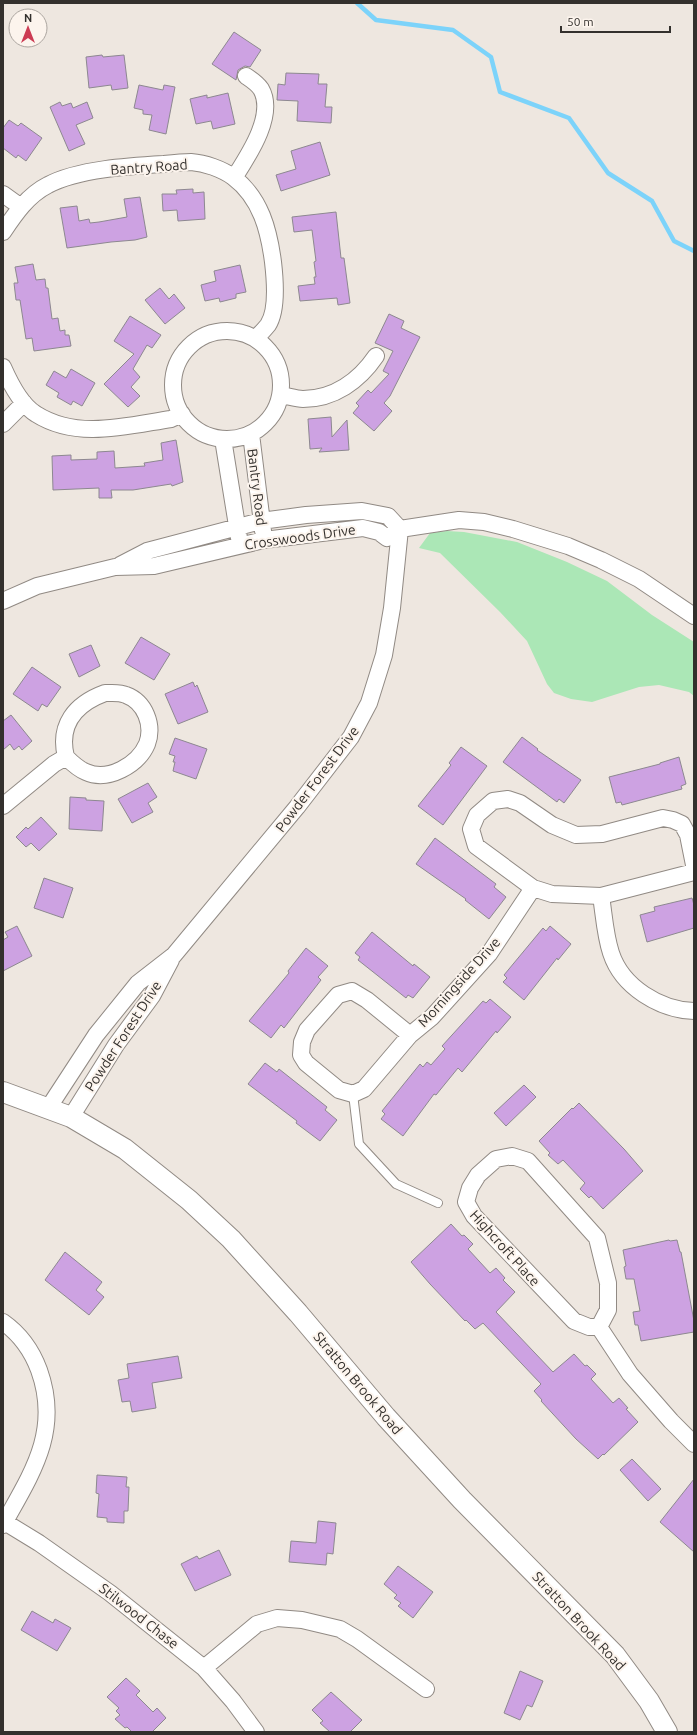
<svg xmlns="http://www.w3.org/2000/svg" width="697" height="1735" font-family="Ubuntu,sans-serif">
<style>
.green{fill:#abe7b6}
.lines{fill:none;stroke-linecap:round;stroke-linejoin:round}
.stream{stroke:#7cd3fa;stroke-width:4.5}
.building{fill:#cda2e2;stroke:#8d8890}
.service-casing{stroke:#918a84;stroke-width:10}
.minor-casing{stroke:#918a84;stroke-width:18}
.tertiary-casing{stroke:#918a84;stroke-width:22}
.service{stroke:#fff;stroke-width:8}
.minor{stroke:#fff;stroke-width:16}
.tertiary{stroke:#fff;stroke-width:20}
.labels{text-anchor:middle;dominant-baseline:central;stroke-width:4;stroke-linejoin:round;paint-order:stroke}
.street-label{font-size:14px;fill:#33302d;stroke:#fcf4ed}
</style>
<rect width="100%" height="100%" fill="#eee7e0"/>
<!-- green -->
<path class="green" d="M447,531L464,532L517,542L567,562L607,581L652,615L694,642V696L689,692L659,685L639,687L592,702L571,699L554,693L547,684L527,641L500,612L440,553L419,548L430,533Z"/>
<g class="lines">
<!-- stream -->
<path class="stream" d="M357,3L376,20L453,30L491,57L500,92L569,118L608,173L652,201L674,241L694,251"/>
</g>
<!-- building -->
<path class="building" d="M234,32L261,50L250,67L245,66L238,70L236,80L212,64Z
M102,55L103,57L124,55L128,88L112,90L111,85L89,88L86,57Z
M286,73L319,74L318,84H327L325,107H332L331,123L297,121L298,101L277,100L278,84L285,85Z
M139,85L163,90L164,85L175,87L166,134L149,130L152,115L143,114V110L134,108Z
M228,93L235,124L213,129L211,121L196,124L190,99L207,95V98Z
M60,102L62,106L71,103L73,108L87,102L93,118L76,125L85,144L69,151L50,107Z
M9,120L18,126L21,123L42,138L26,161L18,155L16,158L3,148V128Z
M320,142L330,175L281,191L276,175L296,169L291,151Z
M193,189V193L204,192L205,219L178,221L177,210L163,211L162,194H177L176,190Z
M140,197L147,237L135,240L111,242L67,248L60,208L77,206L79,221L89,219L90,223L99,222L127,217L124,199Z
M336,212L341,258H344L350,303L338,305L337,298L300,301L298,286L315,284L314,277H316L314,262L316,261L312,230L294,232L292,217Z
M33,264L36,280L45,279L46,288H48L52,319L58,318L60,331L65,330V335H69L71,346L34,351L32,338L26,339L20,300H16L14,283H18L15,267Z
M240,265L246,292L236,294V298L220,302L219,298L205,301L201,285L216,281L214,271Z
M160,288L169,299L174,294L185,308L165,324L145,300Z
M389,314L404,321L401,328L420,337L390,396L384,403L392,411L374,431L353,413L359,406L356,403L368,390L371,393L389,374L383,371L393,351L375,343Z
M130,316L161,335L152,348L147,345L133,369L140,377L131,387L140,396L128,407L104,384L134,354L114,341Z
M71,369L95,383L82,406L73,401L71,405L57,397L59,393L46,385L54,371L66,378Z
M331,417L332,437L347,420L349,450L319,452L322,448L310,449L308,419Z
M176,440L183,482L172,486L171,484L133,490H111L112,498H99V488L53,490L52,456L71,455V460L97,459V452L114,451L115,468L145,466L144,463L163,460L161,443Z
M141,637L170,654L154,680L125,663Z
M91,645L100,666L79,677L69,654Z
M32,667L61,687L47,707L42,704L38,711L13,694Z
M193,682L195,687L197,685L208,712L178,724L165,694Z
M11,715L32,741L22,750L19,746L14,750L10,744L3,750V721Z
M522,737L538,749L537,750L581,780L564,803L559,799L557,802L503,762Z
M175,738L207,749L196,779L173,771L175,762H173L175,756L169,754Z
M461,747L487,766L443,825L418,806L451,765L449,763Z
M679,757L686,784L681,786L682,789L622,805L621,802L616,803L609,777L660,764V763Z
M148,783L157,797L148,803L153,812L132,823L118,799Z
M70,797L86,798V800L104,801L102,831L69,829Z
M41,817L57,834L39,851L31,843L26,847L16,837L26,827L28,829Z
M435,838L496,884L494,887L506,897L489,919L465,900L466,899L416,864Z
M44,878L73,888L63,918L34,908Z
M692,898L694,905V928L647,942L640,915L655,911L654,907Z
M17,926L32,956L3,971V940L8,937L5,932Z
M550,926L571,944L558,960L557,958L524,1000L503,982L507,978L504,975L543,928L546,931Z
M372,932L413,966L414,964L430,977L413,998L408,995L406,998L358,960L360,957L355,953Z
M306,948L328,966L318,977L321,980L284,1028L281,1025L271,1038L249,1021L289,973L288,971Z
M490,999L511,1017L497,1033L496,1031L462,1072L458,1068L436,1095L434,1094L403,1136L381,1119L385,1114L382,1111L420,1064L423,1067L427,1062L431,1065L445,1049L442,1046L483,1001L486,1003Z
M265,1063L277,1072L279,1069L327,1107L325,1110L337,1120L320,1141L296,1123L297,1121L248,1084Z
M524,1085L536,1097L506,1126L494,1113Z
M579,1103L624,1149L643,1171L603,1209L591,1196L589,1198L580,1189L585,1183L563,1160L558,1164L548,1155L550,1153L539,1141L572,1108L573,1109Z
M451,1224L462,1236L464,1235L473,1244L468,1249L490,1273L496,1268L505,1278L503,1280L515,1292L496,1312L553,1372L574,1354L585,1366L587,1365L596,1374L591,1379L613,1403L619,1398L628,1408L626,1409L638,1422L604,1455L603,1454L598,1459L576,1439L541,1401L542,1400L534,1391L541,1384L483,1323L475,1329L466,1320L465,1321L430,1284L411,1262Z
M669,1240L670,1241L677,1240L680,1252H681L694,1321V1332L641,1341L638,1325H635L633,1312L640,1311L634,1279H626L624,1267L626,1266L623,1250Z
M65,1252L102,1282L96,1290L104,1297L89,1315L45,1280Z
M178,1356L182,1378L152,1383L156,1408L132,1412L130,1401L122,1402L118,1380L129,1378L127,1364Z
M632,1459L661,1489L648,1501L620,1470Z
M97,1475L127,1477L126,1487H129L128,1511H124V1523L107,1522V1518L97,1517L99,1494L96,1493Z
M694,1479V1552L660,1522Z
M318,1521L336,1523L333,1554L327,1553L326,1565L289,1562L291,1541L316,1543Z
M219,1550L231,1575L195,1591L181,1564L197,1556L199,1559Z
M398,1566L433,1592L413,1618L398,1606L401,1603L394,1598L397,1595L384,1584Z
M32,1611L53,1623L55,1619L71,1628L57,1651L21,1630Z
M520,1671L543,1681L532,1707L527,1705L520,1720L504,1713Z
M126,1678L140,1691L136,1695L153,1712L157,1708L166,1718L152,1732H132L127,1727L125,1728L115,1719L120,1715L116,1711L119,1708L107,1697Z
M331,1692L362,1720L350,1732H330L320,1723L323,1721L312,1710Z"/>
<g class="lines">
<!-- service casing -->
<g class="service-casing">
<path id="service" d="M353,1094L359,1144L396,1184L438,1203"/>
</g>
<!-- minor casing -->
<g class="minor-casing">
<path id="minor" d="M234,178C248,156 276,115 261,89C257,83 252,80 246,76
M3,194L21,207
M3,232C15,214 28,195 48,185C78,169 130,166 164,164C173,163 182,162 191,162C205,163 222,169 233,177C261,198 269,231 273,262C275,279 278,310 268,325C264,330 260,334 256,338
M173 385a54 54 0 1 1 108 0a54 54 0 1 1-108 0Z
M3,367C10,383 21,405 36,414C77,440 126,426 171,419L182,414
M281,395C288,396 296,399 303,399C334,399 359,381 376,356
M3,424L24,403
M251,434L263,531
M223,439L239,538
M120,565L147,551L261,521L306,515L362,511L388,516L400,529
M3,601L37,586L115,567L154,566L264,540L363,528L379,532L387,538L400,529L459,520L484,522L513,529L568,546L601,560L639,579L694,616
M105,693C112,693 120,692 126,695C145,702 154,725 147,744C138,765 108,782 86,772C78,769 72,763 66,757C58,725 75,704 105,693Z
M3,806L54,764L66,757
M694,865L688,835L682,824L673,820L663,818L602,834L576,835L552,825L520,803L508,799L493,801L477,815L471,829L476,846L533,888L552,894L601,896L694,872
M601,896C604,915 605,935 611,953C622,987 660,1010 694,1011
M410,1035L367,1000L352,991L338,995L307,1030L302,1042L301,1055L306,1063L339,1090L353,1094L364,1089L410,1035L432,1017L489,954L533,888
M49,1107L96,1035L138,983L174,955L297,807L351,737L369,703L384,655L392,608L400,529
M71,1117L116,1045L152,996L171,960
M512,1156L528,1161L597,1238L608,1283V1310L599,1327H589L574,1321L474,1216L466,1202L470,1188L478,1175L496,1159Z
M3,1322C20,1334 32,1351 39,1370C61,1431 32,1473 3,1525
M599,1327L630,1374L671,1421L694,1444
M3,1521L39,1543L110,1593L204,1668L233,1701L256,1732
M204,1668L257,1624L277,1618L302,1620L340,1629L357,1639L426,1689"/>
</g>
<!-- tertiary casing -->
<g class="tertiary-casing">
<path id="tertiary" d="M3,1092L71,1117L125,1149L189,1200L231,1239L298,1313L386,1417L462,1500L615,1655L649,1701L667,1732"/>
</g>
<!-- service -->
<use href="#service" class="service"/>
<!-- minor -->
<use href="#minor" class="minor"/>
<!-- tertiary -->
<use href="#tertiary" class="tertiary"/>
</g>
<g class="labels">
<!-- street labels -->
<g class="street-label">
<text transform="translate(149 167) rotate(-4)">Bantry Road</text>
<text transform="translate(257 487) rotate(83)">Bantry Road</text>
<text transform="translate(300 537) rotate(-8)">Crosswoods Drive</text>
<text transform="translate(317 779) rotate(-53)">Powder Forest Drive</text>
<text transform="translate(459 982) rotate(-48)">Morningside Drive</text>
<text transform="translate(123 1036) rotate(-57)">Powder Forest Drive</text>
<text transform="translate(505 1248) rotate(48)">Highcroft Place</text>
<text transform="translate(358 1383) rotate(50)">Stratton Brook Road</text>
<text transform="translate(139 1616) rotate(38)">Stilwood Chase</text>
<text transform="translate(579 1621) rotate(47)">Stratton Brook Road</text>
</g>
</g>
<!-- border -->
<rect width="697" height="1735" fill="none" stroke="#33302d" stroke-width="8"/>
<!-- north arrow -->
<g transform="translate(28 28)"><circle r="19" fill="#fcf4ed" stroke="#aca6a0"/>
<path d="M0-3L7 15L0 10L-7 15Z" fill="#cc3b53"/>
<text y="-6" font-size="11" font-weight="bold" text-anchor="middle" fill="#33302d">N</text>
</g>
<!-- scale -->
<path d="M561 26v6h109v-6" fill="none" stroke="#33302d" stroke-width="2"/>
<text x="567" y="26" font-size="12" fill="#33302d" stroke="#fcf4ed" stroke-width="3" paint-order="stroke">50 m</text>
</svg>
